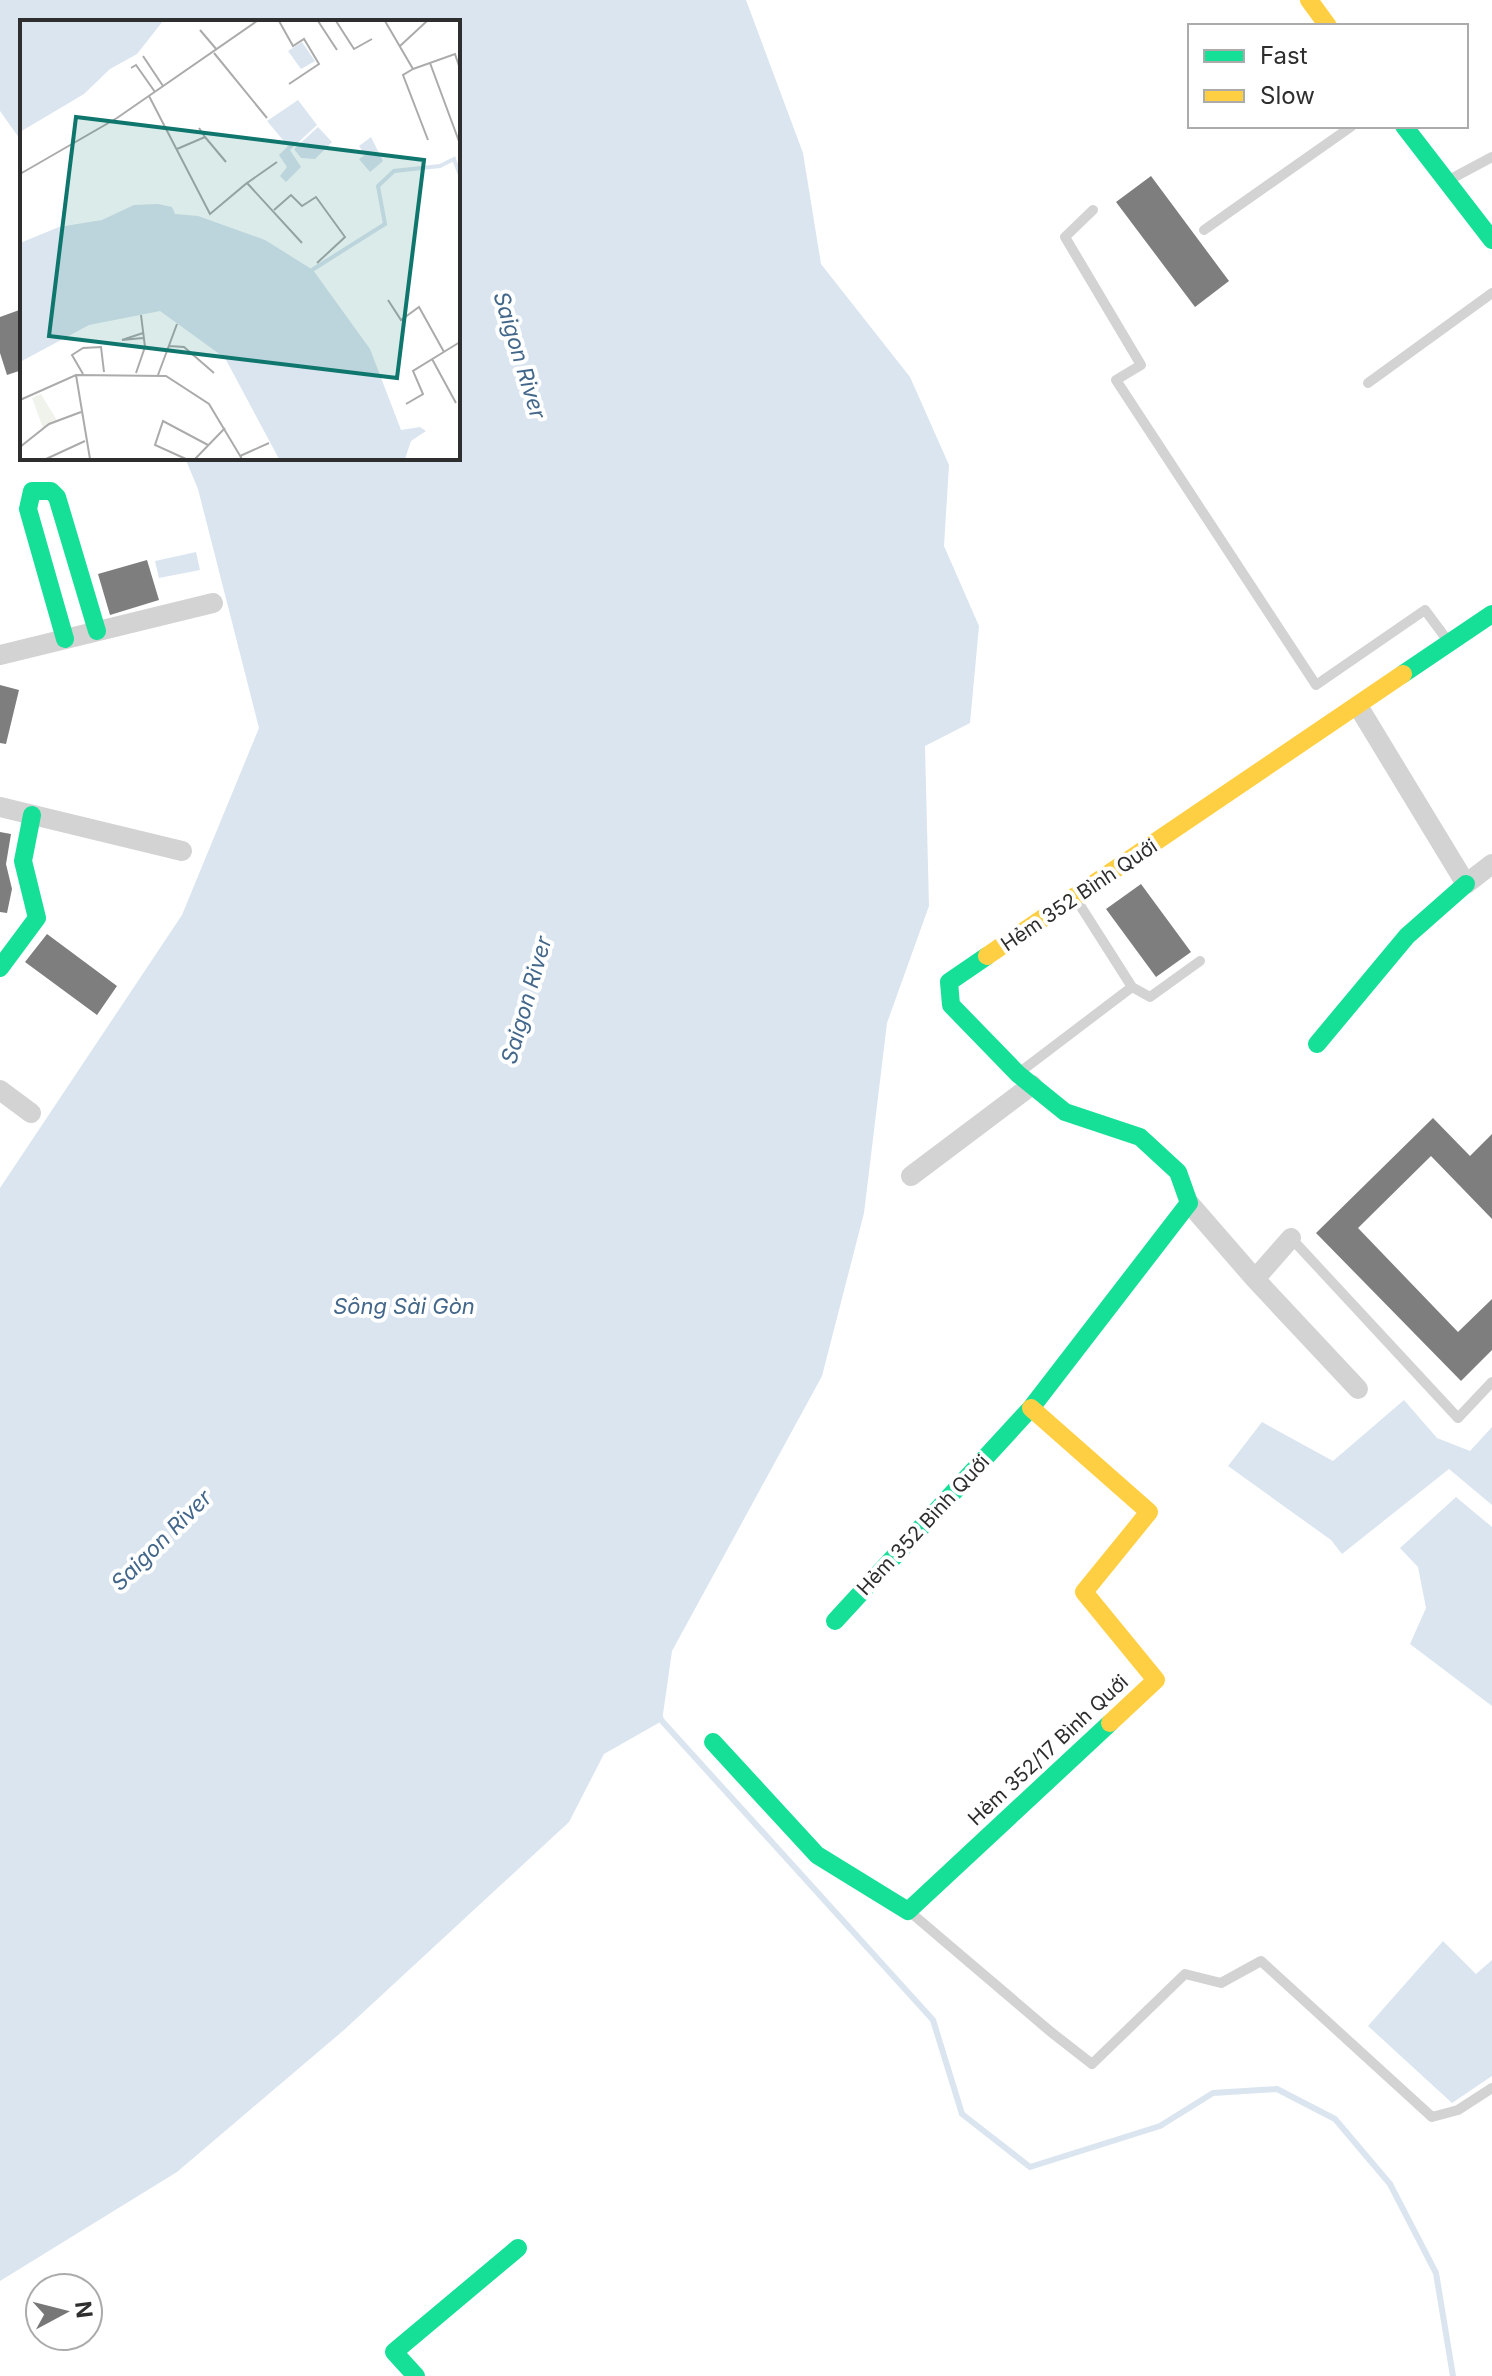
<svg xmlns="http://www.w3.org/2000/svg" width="1492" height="2376" font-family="Inter,sans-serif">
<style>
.water{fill:#dbe5f0}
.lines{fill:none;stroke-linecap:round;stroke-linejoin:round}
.stream{stroke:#dbe5f0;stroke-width:6}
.building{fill:#7e7e7e}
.lane{stroke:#d3d3d3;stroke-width:10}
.street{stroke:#d3d3d3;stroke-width:20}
.fast{stroke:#16e098;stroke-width:18}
.slow{stroke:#ffcf43;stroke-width:18}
.labels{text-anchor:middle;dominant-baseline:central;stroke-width:8;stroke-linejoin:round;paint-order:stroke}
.street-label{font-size:20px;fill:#2e2e2e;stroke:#fff}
.water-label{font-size:22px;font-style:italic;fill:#43678a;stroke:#fff}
.inset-river{fill:none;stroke:#dbe5f0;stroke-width:4}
.inset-road{fill:none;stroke:#ababab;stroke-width:2}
.view{fill:#0f766e;fill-opacity:0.15;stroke:#0f766e;stroke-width:4}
.inset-edge{fill:none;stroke:#2e2e2e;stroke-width:4}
</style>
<rect width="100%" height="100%" fill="#fff"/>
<!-- water -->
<path class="water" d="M0,0H746L803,153L821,264L910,377L949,465L944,546L979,626L970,723L925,746L929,906L887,1023L864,1213L822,1376L672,1651L662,1721L604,1754L569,1822L344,2030L177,2172L0,2281V1188L182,915L259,728L198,489L185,458H458V22H22V142L0,111Z
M196,552L200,570L159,578L155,561Z
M1404,1400L1437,1438L1470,1451L1492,1427V1505L1449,1469L1342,1554L1331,1540L1228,1466L1262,1422L1333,1461Z
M1456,1497L1492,1527V1706L1410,1644L1426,1608L1418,1567L1400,1548Z
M1443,1941L1476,1974L1492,1960V2076L1452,2103L1368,2026Z"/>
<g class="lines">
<!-- stream -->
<path class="stream" d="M659,1715L662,1721L933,2020L962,2114L1030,2167L1160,2126L1213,2093L1277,2089L1335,2119L1390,2184L1436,2273L1453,2376"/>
</g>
<!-- building -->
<path class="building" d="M1151,176L1229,281L1195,307L1116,202Z
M22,309V370L7,375L0,353V317Z
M147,560L159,600L110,615L98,574Z
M0,685L19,690L6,744L0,743Z
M0,832L11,834L6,864L12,889L7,913L0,912Z
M1141,884L1191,952L1156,977L1106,909Z
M47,934L117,986L97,1015L25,962Z
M1433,1118L1470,1156L1492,1134V1219L1431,1156L1358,1228L1458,1332L1492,1299V1350L1461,1381L1316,1233Z"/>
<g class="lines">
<!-- lane -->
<path class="lane" d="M1449,180L1492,157
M1093,210L1065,237L1141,365L1116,380L1316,685L1425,610L1448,641
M1204,230L1352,126
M1368,383L1492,293
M1132,987L1150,997L1200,961
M1020,1072L1132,987L1076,899
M1291,1238L1458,1418L1492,1382
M910,1912L1051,2032L1092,2064L1185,1974L1221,1983L1261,1961L1432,2117L1458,2110L1492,2088"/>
<!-- street -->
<path class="street" d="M0,655L213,603
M1358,706L1466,884L1492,864
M0,807L182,851
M0,1090L31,1113
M911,1176L1032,1085
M1189,1203L1255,1279L1358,1389
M1255,1279L1291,1238"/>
<!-- fast -->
<path class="fast" d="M1404,126L1492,240
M65,639L28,509L32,491H51L57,497L97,631
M1403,674L1492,614
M0,968L37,918L23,861L32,815
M1317,1044L1407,936L1466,884
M835,1621L1031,1408L1189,1203L1178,1172L1140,1137L1065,1112L1018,1074L951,1005L949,982L987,956
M713,1742L817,1855L908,1911L1110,1723
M416,2376L394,2352L518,2248"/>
<!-- slow -->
<path class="slow" d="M1309,0L1328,26
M987,956L1403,674
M1031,1408L1149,1512L1084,1592L1156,1680L1110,1723"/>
</g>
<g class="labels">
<!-- street labels -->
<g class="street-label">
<text transform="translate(1079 895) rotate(-34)">Hẻm 352 Bình Quới</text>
<text transform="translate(923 1525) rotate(-47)">Hẻm 352 Bình Quới</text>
<text transform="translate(1048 1750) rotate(-43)">Hẻm 352/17 Bình Quới</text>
</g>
<!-- water labels -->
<g class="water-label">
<text transform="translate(520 355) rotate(73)">Saigon River</text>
<text transform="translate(526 1000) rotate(-74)">Saigon River</text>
<text x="404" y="1306">Sông Sài Gòn</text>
<text transform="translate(161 1540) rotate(-45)">Saigon River</text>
</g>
</g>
<!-- overview -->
<g transform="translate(20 20)">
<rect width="440" height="440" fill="#fff"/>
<path d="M21,374L38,402L23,408L12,378Z" fill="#f0f3ec"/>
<path d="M0,1H143L117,34L90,49L64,74L0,112ZM282,22L295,41L281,49L268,31ZM278,80L297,105L270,130L281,147L266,162L260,156L267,147L259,135L268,126L247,101ZM298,107L312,122L295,139L281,138L274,129ZM351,117L363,141L350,152L339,139L345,135L339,126ZM138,184L152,187L155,194L178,196L245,220L293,250L350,329L381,410L400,407L406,411L391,421L385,439H259L205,338L140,291L69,305L0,342V223L39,207L82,200L114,185Z" fill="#dbe5f0"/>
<path class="inset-river" d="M0,23L27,1M0,85L113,1M292,250L365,204L358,166L374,151L420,146L434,139L440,155"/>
<path class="inset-road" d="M259,1L273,26L284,19L299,44L269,64M298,1L317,30M316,1L334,29L352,19M365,1L393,49L435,34L440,49M180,10L197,30M380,26L407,1M194,33L247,98M123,36L143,66M410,43L440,124M111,48L116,45L135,72M393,49L383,55L408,120M129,76L190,194L227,163L282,223M185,117L206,142M157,129L185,117L179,108M0,154L97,98L237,1M227,163L257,142M254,190L271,175L282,186L296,177L325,217L297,243M368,280L381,300L399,287L424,332M123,313L102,320L123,318M149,326L164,327L194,353M412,339L436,383M116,353L125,327L121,295M63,354L52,335L63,328L81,327L84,352M56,355L70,439M138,355L157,304M0,380L56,355L146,356L189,384L222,439M386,384L403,374L393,351L440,322M0,427L29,404L61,392M220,436L249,423M26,439L65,421M166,439L135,425L143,401L188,425M175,439L205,408"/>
<path class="view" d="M56,97L404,140L377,358L29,316Z"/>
<rect width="440" height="440" class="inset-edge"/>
</g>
<!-- legend -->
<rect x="1188" y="24" width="280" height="104" fill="#ffffff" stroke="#ababab" stroke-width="2"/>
<rect x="1204" y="50" width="40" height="12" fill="#16e098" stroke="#ababab" stroke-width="2"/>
<text x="1260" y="64" font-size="24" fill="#2e2e2e">Fast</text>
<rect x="1204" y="90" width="40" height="12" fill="#ffcf43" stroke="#ababab" stroke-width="2"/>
<text x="1260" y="104" font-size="24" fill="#2e2e2e">Slow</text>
<!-- north arrow -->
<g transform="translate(64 2312) rotate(83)"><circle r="38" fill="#ffffff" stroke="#ababab" stroke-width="2"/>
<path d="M0-6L14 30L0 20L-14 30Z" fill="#777777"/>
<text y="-12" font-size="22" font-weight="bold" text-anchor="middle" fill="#2e2e2e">N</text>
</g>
</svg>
